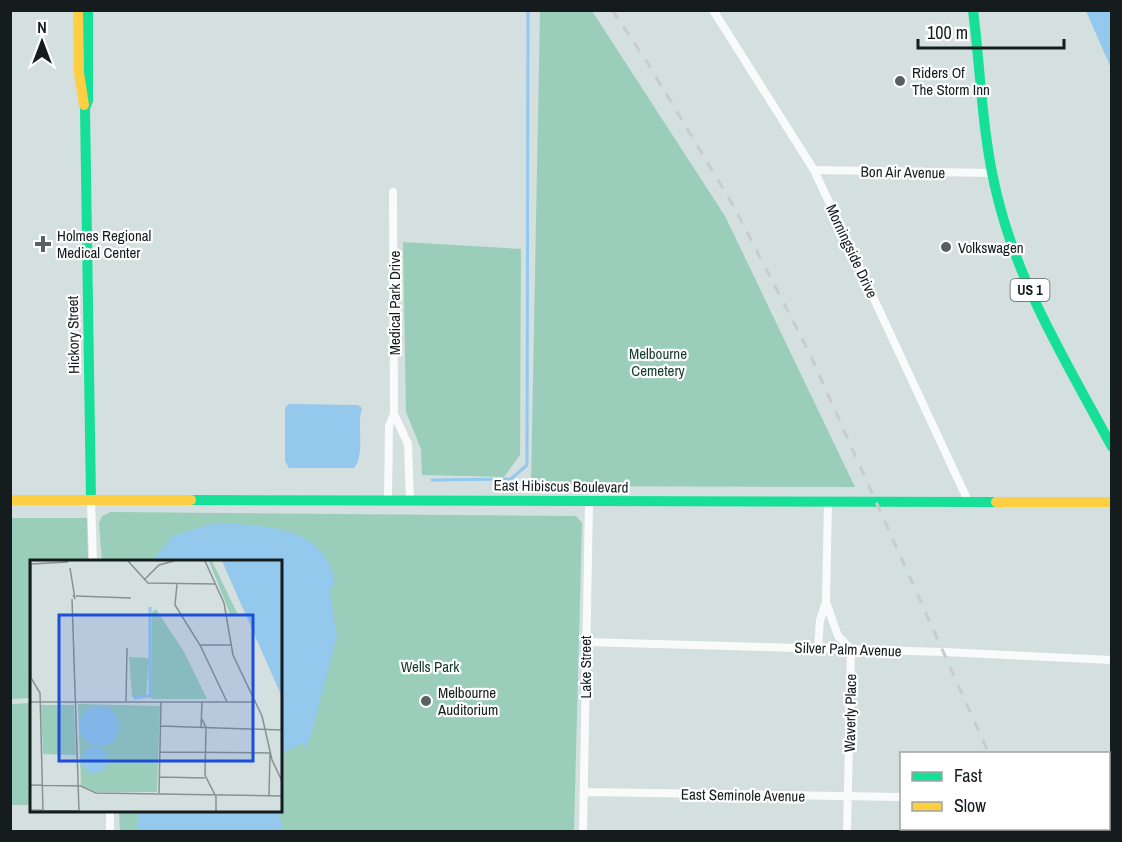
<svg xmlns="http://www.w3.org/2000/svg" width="1122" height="842" font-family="'Archivo Narrow',sans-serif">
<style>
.green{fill:#9acebb}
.water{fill:#94c8ed}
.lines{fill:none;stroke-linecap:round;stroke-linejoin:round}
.stream{stroke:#94c8ed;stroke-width:3}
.street{stroke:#f9fafa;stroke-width:8}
.fast{stroke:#16e098;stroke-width:10}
.slow{stroke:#ffcf43;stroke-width:10}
.rail{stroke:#c9cccc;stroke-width:3;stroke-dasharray:10 10;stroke-linecap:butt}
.poi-dot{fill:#586061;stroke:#fff;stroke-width:2}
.labels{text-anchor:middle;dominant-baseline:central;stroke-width:4.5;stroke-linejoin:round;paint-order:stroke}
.shield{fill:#fff;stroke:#5b6061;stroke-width:1.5}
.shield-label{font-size:14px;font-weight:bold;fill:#151c1d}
.poi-label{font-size:15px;fill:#151c1d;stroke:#fff;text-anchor:start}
.street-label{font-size:15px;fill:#151c1d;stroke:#fff}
.park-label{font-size:15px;fill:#113a2a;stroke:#fff}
.inset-river{fill:none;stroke:#94c8ed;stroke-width:3}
.inset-road{fill:none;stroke:#889192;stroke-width:1.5}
.view{fill:#1d4ed8;fill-opacity:0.15;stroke:#1d4ed8;stroke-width:3}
.inset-edge{fill:none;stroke:#151c1d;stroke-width:3}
</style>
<rect width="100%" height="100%" fill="#d4dfe0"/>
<!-- green -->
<path class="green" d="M540,11H592L725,216L855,487L531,486Z
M403,242L521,249L520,455L504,477L422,475L421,449L406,412Z
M111,512L576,516L582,523L574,831H120L119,811L280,810V562L102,561L99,523L102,516Z
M11,518H87L88,561L32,562L31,698L11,699Z
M31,703V805H11V704Z"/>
<!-- water -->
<path class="water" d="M1086,11H1111V68Z
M289,404L358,405L362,408C356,425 366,453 354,468H289L285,461V408Z
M214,523C264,526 326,524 335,584L330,589V595L337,636L308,746L301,744L281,754L280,562L152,561L173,536Z
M137,811H278L283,831H137Z"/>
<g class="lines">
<!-- stream -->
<path class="stream" d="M432,480L511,479L527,465L528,10"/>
<!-- street -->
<path class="street" d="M713,10L814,170L969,503
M814,170L992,173
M394,414L408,444L410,500
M388,499L389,426L394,414L393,192
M91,500L93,562
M826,602L838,636L851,649L847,832
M585,642L944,652L1112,660
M818,648L820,620L826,602L828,502
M585,792L902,797
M1108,797H1112
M110,810V832
M583,832L589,502"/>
<!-- fast -->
<path class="fast" d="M88,10V101L85,108L91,500
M973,10C981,73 982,138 998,199C1020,288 1069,367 1112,447
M191,500L996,502"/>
<!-- slow -->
<path class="slow" d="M78,10L79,73L84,105
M10,500H191
M996,502H1112"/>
<!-- rail -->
<path class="rail" d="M612,10L647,62L733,205L808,350L989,754
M1015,828L1017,832"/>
</g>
<!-- markers -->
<g class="poi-dot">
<circle cx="900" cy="81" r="6"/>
<path d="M40 235h6v6h6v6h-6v6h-6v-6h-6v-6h6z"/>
<circle cx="946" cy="247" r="6"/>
<circle cx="426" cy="701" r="6"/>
</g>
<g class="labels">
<!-- shield labels -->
<rect class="shield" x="1010.5" y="279" width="39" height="22" rx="4.5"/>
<g class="shield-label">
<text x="1030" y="290">US 1</text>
</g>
<!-- poi labels -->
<g class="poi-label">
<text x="912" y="72">Riders Of<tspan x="912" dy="17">The Storm Inn</tspan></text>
<text x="57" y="235">Holmes Regional<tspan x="57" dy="17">Medical Center</tspan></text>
<text x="958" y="247">Volkswagen</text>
<text x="438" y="692">Melbourne<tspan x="438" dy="17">Auditorium</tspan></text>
</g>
<!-- street labels -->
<g class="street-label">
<text transform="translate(903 172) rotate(1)">Bon Air Avenue</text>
<text transform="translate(852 251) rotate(65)">Morningside Drive</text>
<text transform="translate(394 303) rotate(-90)">Medical Park Drive</text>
<text transform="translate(73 335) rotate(-91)">Hickory Street</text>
<text transform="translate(561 486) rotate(1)">East Hibiscus Boulevard</text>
<text transform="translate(848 649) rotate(2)">Silver Palm Avenue</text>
<text transform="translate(585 667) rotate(-90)">Lake Street</text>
<text transform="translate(850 713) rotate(-89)">Waverly Place</text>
<text transform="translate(743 795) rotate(1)">East Seminole Avenue</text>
</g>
<!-- park labels -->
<g class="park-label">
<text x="658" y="353">Melbourne<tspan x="658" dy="17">Cemetery</tspan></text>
<text x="430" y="666">Wells Park</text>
</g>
</g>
<!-- overview -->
<g transform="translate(30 560)">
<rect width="252" height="252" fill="#d4dfe0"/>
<path d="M179,1H182L208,55L201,56ZM126,49L154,92L177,139H121L122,52ZM99,97L119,98L116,138L102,137ZM48,144L130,146L127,232H67L51,225ZM11,145H44L46,195L13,194Z" fill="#9acebb"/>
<path d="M192,1H252V137ZM49 166a20 20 0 1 1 40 0a20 20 0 1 1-40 0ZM52 200a13 13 0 1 1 26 0a13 13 0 1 1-26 0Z" fill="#94c8ed"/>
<path class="inset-river" d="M104,138L120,136V47"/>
<path class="inset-road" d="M98,1L118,23L185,24M175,1L194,43L203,95L232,156L242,200L252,221M40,8L45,39L43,35M114,20L129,5L144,1M147,24L145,45L170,85L197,142M46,36L101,38M42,39L49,251M170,85H201M96,141L97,88M0,142H226M172,159L176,168L175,215L186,237V251M130,166L252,170M171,167L172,142M130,192L240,193L239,235M129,217L175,218M0,225L51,226L66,233L252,236M129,233L131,142M0,250L49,251M13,251L10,133L1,118V4L38,2"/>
<path class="view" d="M29,55H223V201H29Z"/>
<rect width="252" height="252" class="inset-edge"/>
</g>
<!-- border -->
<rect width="1122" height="842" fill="none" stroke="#151c1d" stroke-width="24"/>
<!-- legend -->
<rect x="900" y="752" width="210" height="78" fill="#ffffff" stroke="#a1a4a5" stroke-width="1.5"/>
<rect x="912" y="772" width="30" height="9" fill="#16e098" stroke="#a1a4a5" stroke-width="1.5"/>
<text x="954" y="782" font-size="18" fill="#151c1d">Fast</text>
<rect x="912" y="802" width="30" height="9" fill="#ffcf43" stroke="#a1a4a5" stroke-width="1.5"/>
<text x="954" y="812" font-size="18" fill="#151c1d">Slow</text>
<!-- north arrow -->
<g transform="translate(42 42)" stroke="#ffffff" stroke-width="4.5" paint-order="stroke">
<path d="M0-4.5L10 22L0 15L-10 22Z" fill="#151c1d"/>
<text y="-9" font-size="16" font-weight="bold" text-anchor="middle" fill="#151c1d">N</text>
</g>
<!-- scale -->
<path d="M918 39v9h146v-9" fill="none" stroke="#151c1d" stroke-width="3"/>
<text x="927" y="39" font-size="18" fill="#151c1d" stroke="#ffffff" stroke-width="4.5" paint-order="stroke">100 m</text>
</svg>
